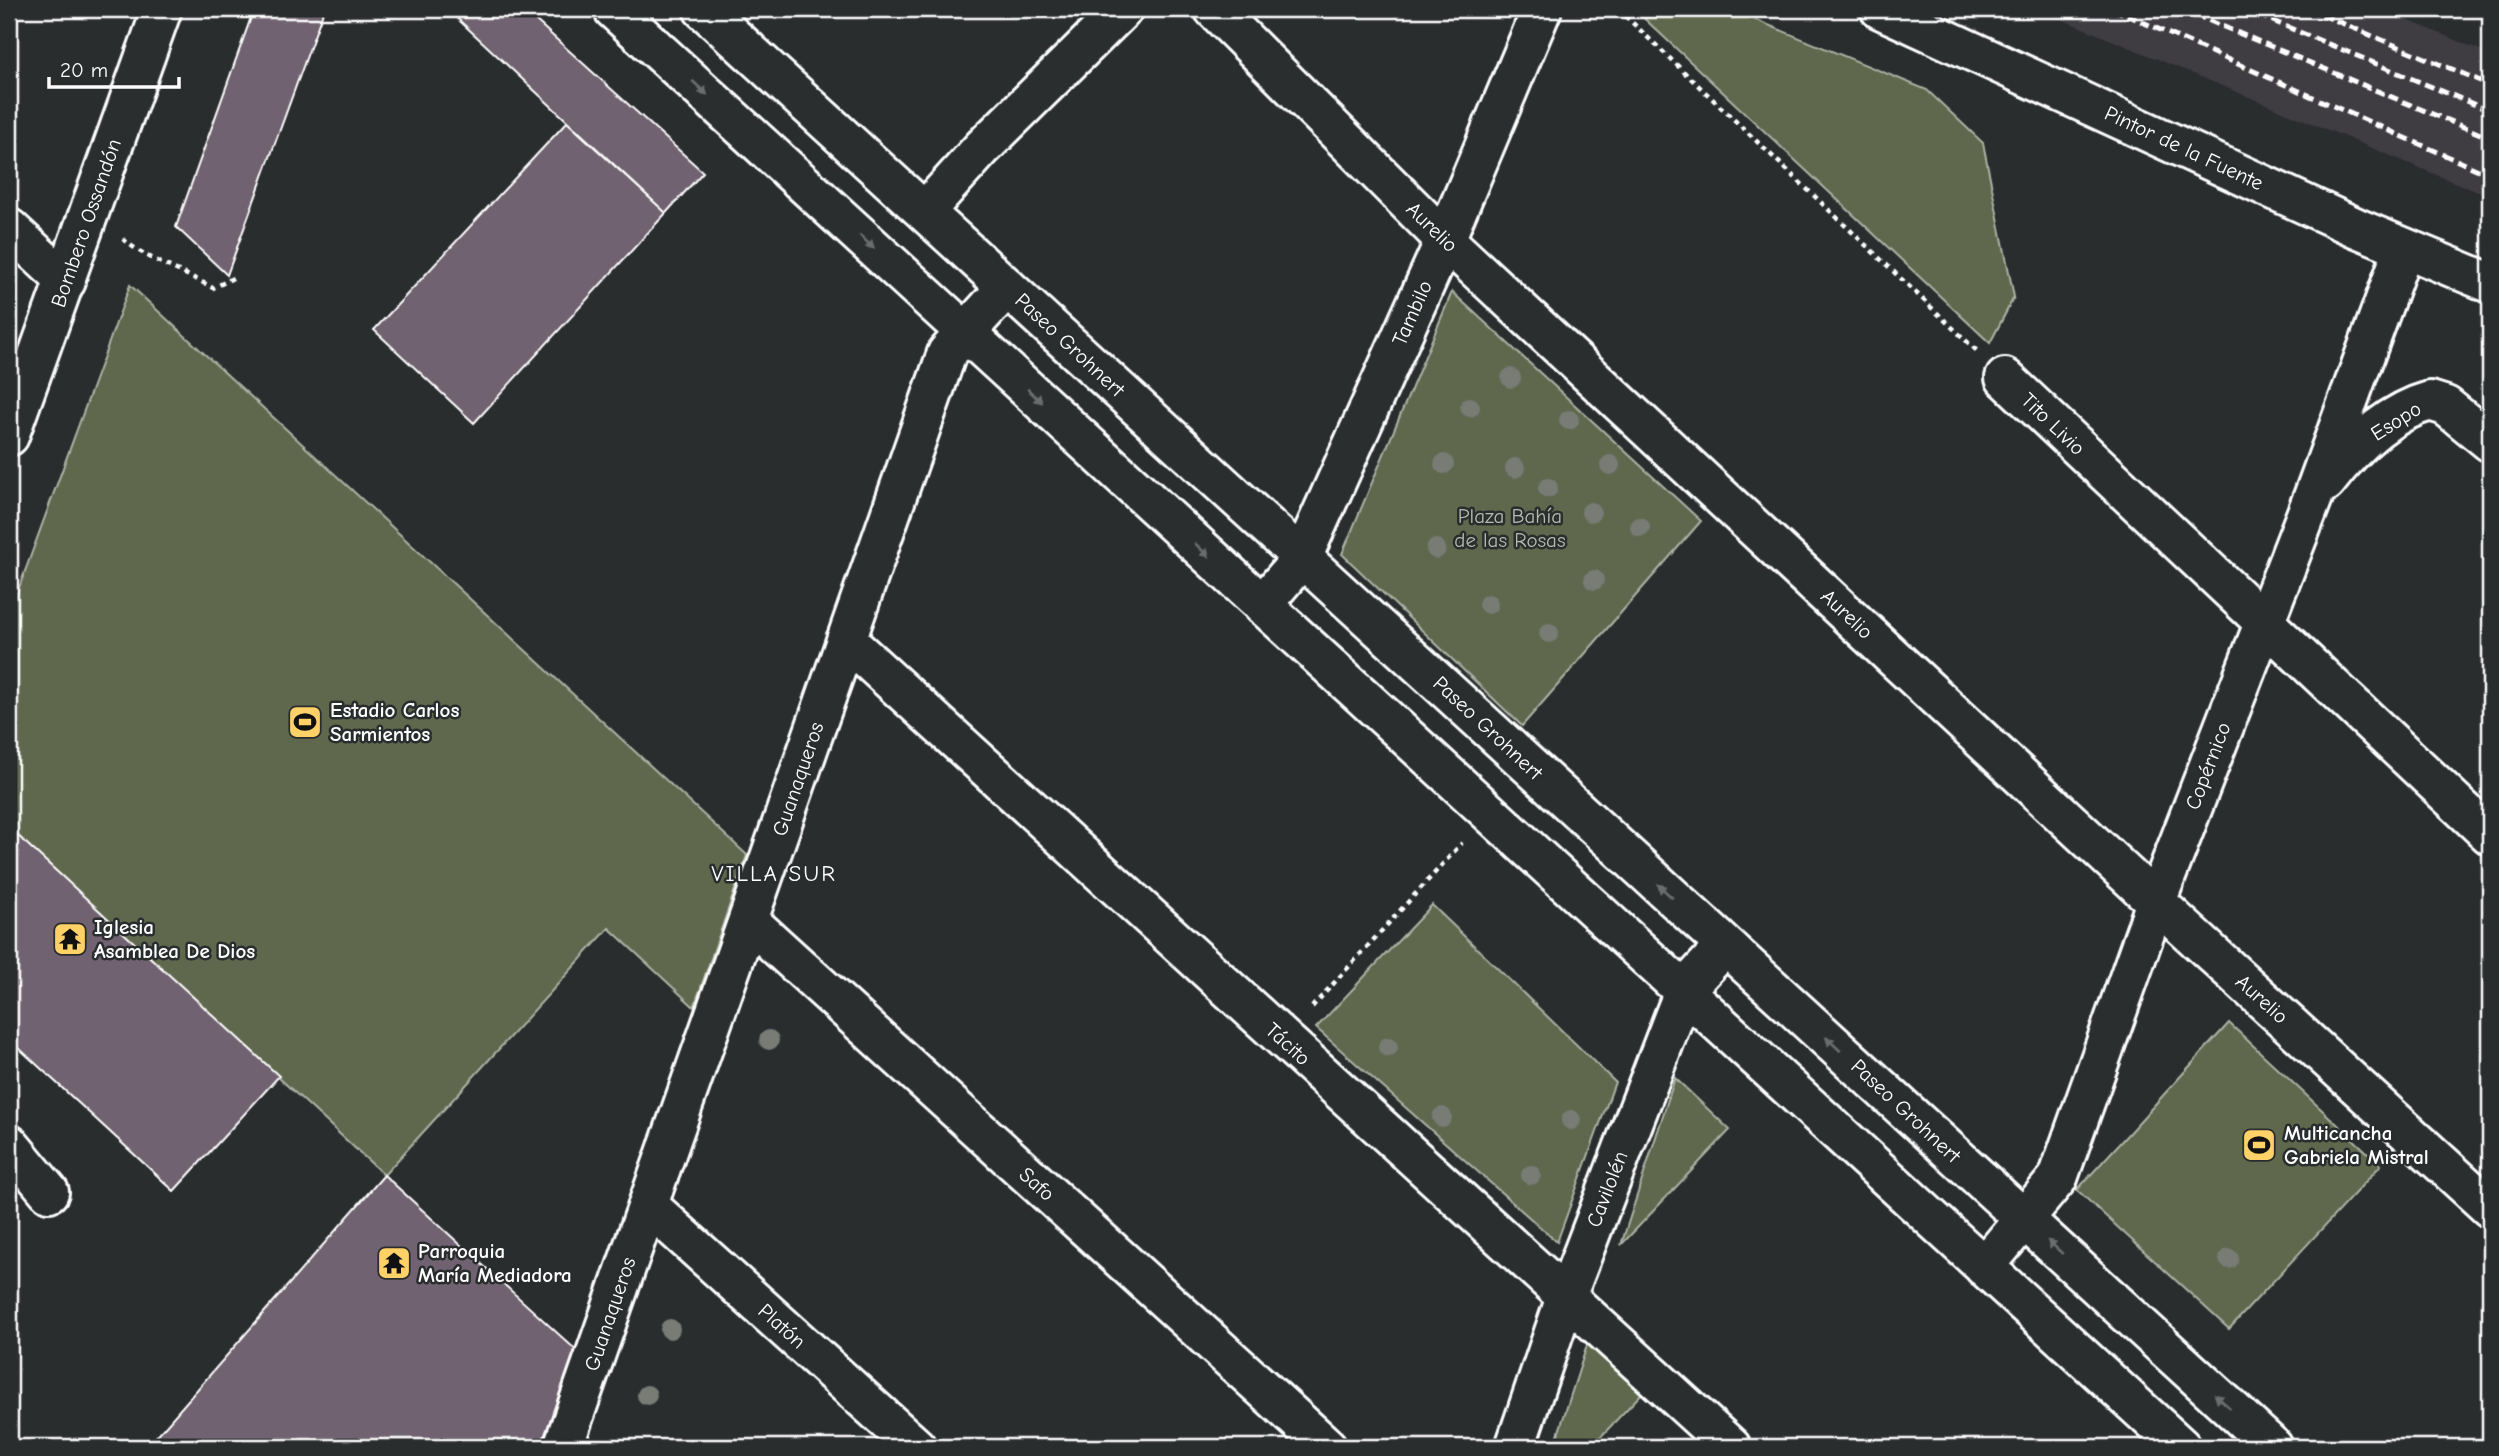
<svg xmlns="http://www.w3.org/2000/svg" width="2499" height="1456" font-family="'Comic Neue',sans-serif">
<style>
.built{fill:#3f3d42}
.green{fill:#5e674e;stroke:#aeb3a6;stroke-width:2}
.building{fill:#70626f;stroke:#fff;stroke-width:2}
.lines{fill:none;stroke-linecap:round;stroke-linejoin:round}
.minor-casing{stroke:#fff;stroke-width:44}
.path{stroke:#fff;stroke-width:4.5;stroke-dasharray:5 5;stroke-linecap:butt}
.minor{stroke:#2a2d2e;stroke-width:38}
.rail{stroke:#fff;stroke-width:5;stroke-dasharray:10 5;stroke-linecap:butt}
.tree{fill:#787b75}
.oneway{fill:#6a6c6d}
.labels{text-anchor:middle;dominant-baseline:central;stroke-width:5;stroke-linejoin:round;paint-order:stroke}
.street-label{font-size:21px;fill:#fff;stroke:#2a2d2e}
.park-label{font-size:21px;fill:#b7bbaf;stroke:#2a2d2e}
.poi-label{font-size:21px;font-weight:bold;fill:#fff;stroke:#2a2d2e;text-anchor:start}
.neighbourhood-label{font-size:23px;letter-spacing:2px;fill:#fff;stroke:#2a2d2e}
</style>
<rect width="100%" height="100%" fill="#2a2d2e"/>
<filter id="ink" filterUnits="userSpaceOnUse"><feTurbulence type="fractalNoise" baseFrequency=".0143" numOctaves="2"/><feDisplacementMap in="SourceGraphic" scale="14" xChannelSelector="R" yChannelSelector="G"/><feConvolveMatrix kernelMatrix="1 2 1 2 8 2 1 2 1" color-interpolation-filters="sRGB"/></filter>
<g filter="url(#ink)">
<!-- built -->
<path class="built" d="M2037,9H2380L2490,54V197Z"/>
<!-- green -->
<path class="green" d="M1634,9H1729L1927,90L1983,143L2014,297L1990,343Z
M130,285L747,855L694,1007L609,928L384,1175L9,828V615Z
M1452,292L1701,521L1522,726L1342,554Z
M1432,905L1615,1082L1557,1242L1316,1028Z
M2229,1023L2381,1165L2229,1329L2077,1190Z
M1675,1078L1730,1130L1621,1245Z
M1589,1339L1644,1391L1591,1447H1554Z"/>
<!-- building -->
<path class="building" d="M254,9H324L227,275L176,227Z
M447,9H523L703,172L666,213Z
M567,122L666,213L474,423L374,330Z
M15,833L279,1076L174,1191L9,1039V840Z
M384,1175L576,1350L541,1447H147Z"/>
<g class="lines">
<!-- minor casing -->
<g class="minor-casing">
<path id="minor" d="M613,9L2181,1447
M703,9L2273,1447
M1214,9L1445,240L2156,902L2490,1208
M1880,9L2357,228L2490,283
M925,211L982,148L1123,9
M9,228L66,281
M2005,378L2490,835
M9,436L162,9
M2326,482C2352,448 2387,413 2430,401L2446,406L2490,442
M1262,605L1302,558L1445,240L1542,9
M846,640L1731,1447
M748,920L1327,1447
M9,1144L49,1192
M648,1205L916,1447
M1984,1267L2058,1178L2156,902L2313,497L2404,248
M563,1447L947,353L1007,287
M1515,1447L1566,1297L1673,1019L1685,989L1725,946"/>
</g>
<!-- path -->
<path class="path" d="M1618,9L1977,351
M123,239C145,259 185,272 213,288L235,277
M1312,1007L1462,843"/>
<!-- minor -->
<use href="#minor" class="minor"/>
<!-- rail -->
<path class="rail" d="M2113,9L2490,175
M2181,9L2490,138
M2244,9L2490,111
M2308,9L2490,85"/>
</g>
<!-- trees -->
<g class="tree">
<circle cx="1511" cy="378" r="10"/>
<circle cx="1470" cy="407" r="10"/>
<circle cx="1569" cy="420" r="10"/>
<circle cx="1444" cy="464" r="10"/>
<circle cx="1610" cy="465" r="10"/>
<circle cx="1515" cy="468" r="10"/>
<circle cx="1548" cy="488" r="10"/>
<circle cx="1591" cy="512" r="10"/>
<circle cx="1640" cy="527" r="10"/>
<circle cx="1436" cy="549" r="10"/>
<circle cx="1594" cy="580" r="10"/>
<circle cx="1488" cy="604" r="10"/>
<circle cx="1549" cy="633" r="10"/>
<circle cx="769" cy="1040" r="10"/>
<circle cx="1388" cy="1047" r="10"/>
<circle cx="1442" cy="1117" r="10"/>
<circle cx="1571" cy="1120" r="10"/>
<circle cx="1531" cy="1175" r="10"/>
<circle cx="2229" cy="1259" r="10"/>
<circle cx="670" cy="1329" r="10"/>
<circle cx="647" cy="1395" r="10"/>
</g>
<!-- one-way arrows -->
<defs><path id="oneway-solid" d="M-6-.8H1V-3.2L6.5 0L1 3.2V.8H-6Z" transform="scale(1.75)"/></defs>
<g class="oneway">
<use href="#oneway-solid" transform="translate(700 88) rotate(43)"/>
<use href="#oneway-solid" transform="translate(867 242) rotate(43)"/>
<use href="#oneway-solid" transform="translate(1035 396) rotate(43)"/>
<use href="#oneway-solid" transform="translate(1202 550) rotate(43)"/>
<use href="#oneway-solid" transform="translate(1665 891) rotate(-137)"/>
<use href="#oneway-solid" transform="translate(1833 1044) rotate(-137)"/>
<use href="#oneway-solid" transform="translate(2055 1247) rotate(-138)"/>
<use href="#oneway-solid" transform="translate(2222 1401) rotate(-138)"/>
</g>
</g>
<!-- icons -->
<defs>
<g id="stadium-square" transform="scale(1.75)"><rect x="-9" y="-9" width="18" height="18" rx="4" fill="#ffd166" stroke="#2a2d2e"/><path d="M0-5a6.5 5 0 1 0 0 10a6.5 5 0 1 0 0-10ZM-3.5-1.8h7v3.6h-7Z" fill="#111"/></g>
<g id="temple-square" transform="scale(1.75)"><rect x="-9" y="-9" width="18" height="18" rx="4" fill="#ffd166" stroke="#2a2d2e"/><path d="M0-6L5-2H3V0L6.5 2.5H4V6H1.5V3h-3V6H-4V2.5H-6.5L-3 0V-2H-5Z" fill="#111"/></g>
</defs>
<g fill-rule="evenodd">
<use href="#stadium-square" x="305" y="722"/>
<use href="#temple-square" x="70" y="939"/>
<use href="#stadium-square" x="2259" y="1145"/>
<use href="#temple-square" x="394" y="1263"/>
</g>
<g class="labels">
<!-- street labels -->
<g class="street-label">
<text transform="translate(2184 148) rotate(25)">Pintor de la Fuente</text>
<text transform="translate(86 223) rotate(-71)">Bombero Ossandón</text>
<text transform="translate(1432 227) rotate(44)">Aurelio</text>
<text transform="translate(1412 313) rotate(-66)">Tambilo</text>
<text transform="translate(1070 345) rotate(43)">Paseo Grohnert</text>
<text transform="translate(2396 421) rotate(-32)">Esopo</text>
<text transform="translate(2053 424) rotate(44)">Tito Livio</text>
<text transform="translate(1847 614) rotate(43)">Aurelio</text>
<text transform="translate(1488 728) rotate(43)">Paseo Grohnert</text>
<text transform="translate(2208 766) rotate(-69)">Copérnico</text>
<text transform="translate(798 779) rotate(-71)">Guanaqueros</text>
<text transform="translate(2262 999) rotate(42)">Aurelio</text>
<text transform="translate(1288 1044) rotate(42)">Tácito</text>
<text transform="translate(1906 1111) rotate(43)">Paseo Grohnert</text>
<text transform="translate(1037 1184) rotate(42)">Safo</text>
<text transform="translate(1607 1189) rotate(-69)">Cavilolén</text>
<text transform="translate(610 1314) rotate(-71)">Guanaqueros</text>
<text transform="translate(782 1326) rotate(42)">Platón</text>
</g>
<!-- park labels -->
<g class="park-label">
<text x="1510" y="516">Plaza Bahía<tspan x="1510" dy="24">de las Rosas</tspan></text>
</g>
<!-- poi labels -->
<g class="poi-label">
<text x="330" y="710">Estadio Carlos<tspan x="330" dy="24">Sarmientos</tspan></text>
<text x="94" y="927">Iglesia<tspan x="94" dy="24">Asamblea De Dios</tspan></text>
<text x="2284" y="1133">Multicancha<tspan x="2284" dy="24">Gabriela Mistral</tspan></text>
<text x="418" y="1251">Parroquia<tspan x="418" dy="24">María Mediadora</tspan></text>
</g>
<!-- neighbourhood labels -->
<g class="neighbourhood-label">
<text x="774" y="873">VILLA SUR</text>
</g>
</g>
<!-- margin -->
<rect width="2499" height="1456" fill="none" stroke="#2a2d2e" stroke-width="35"/>
<rect x="18" y="18" width="2464" height="1421" fill="none" stroke="#fff" stroke-width="2.5" filter="url(#ink)"/>
<!-- scale -->
<path d="M49 77v10h130v-10" fill="none" stroke="#ffffff" stroke-width="3.5"/>
<text x="60" y="77" font-size="21" fill="#ffffff" stroke="#2a2d2e" stroke-width="5" paint-order="stroke">20 m</text>
</svg>
